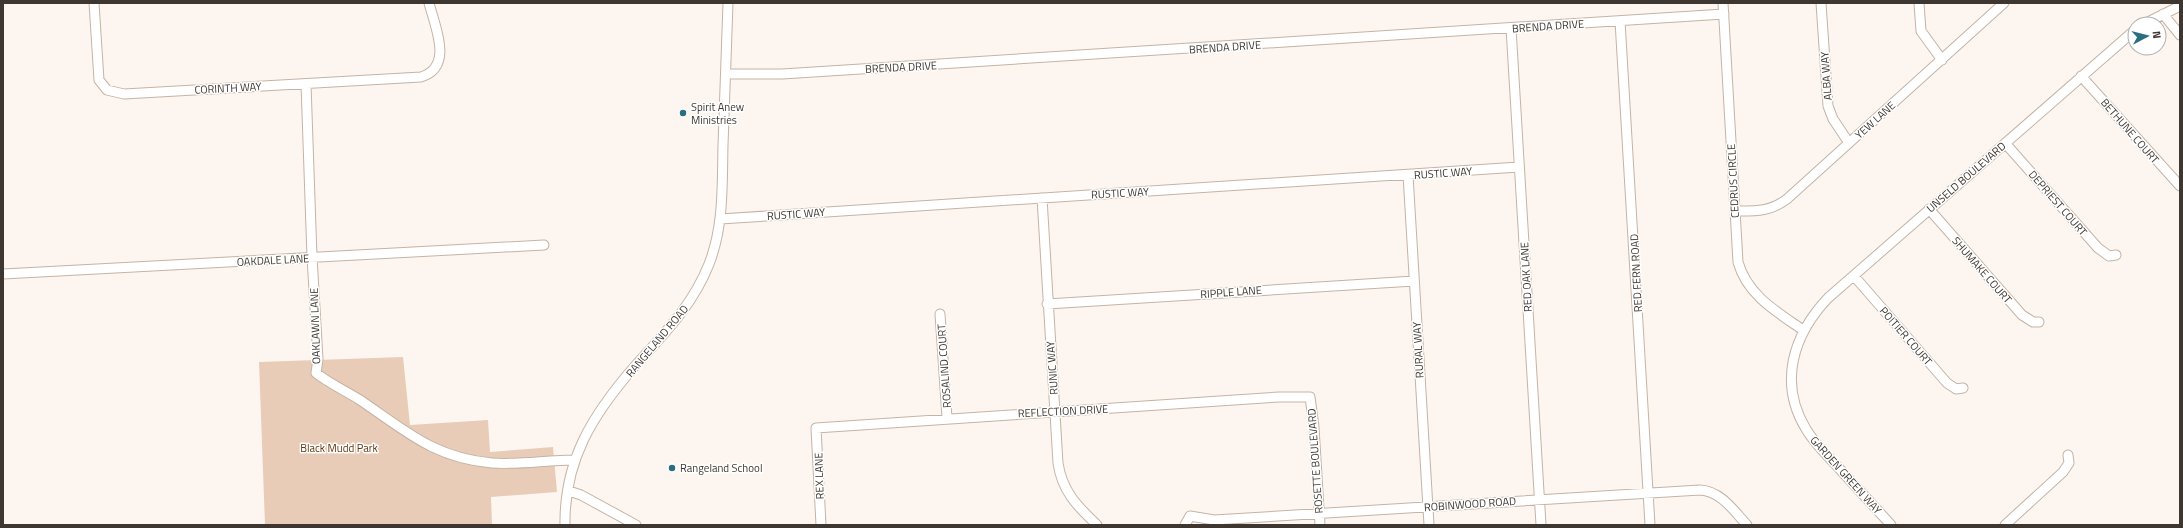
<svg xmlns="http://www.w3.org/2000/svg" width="2183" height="528" font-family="'Titillium Web',sans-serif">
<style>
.green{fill:#e8ccb7}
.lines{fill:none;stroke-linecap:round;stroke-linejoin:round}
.minor-casing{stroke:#c5b3a5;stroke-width:11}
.minor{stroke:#fff;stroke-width:9}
.poi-dot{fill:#2b6e80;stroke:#fff;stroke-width:1.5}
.labels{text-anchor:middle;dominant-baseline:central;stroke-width:3;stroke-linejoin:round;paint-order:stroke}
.street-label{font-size:11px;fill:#3e3731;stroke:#fff}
.poi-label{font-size:11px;fill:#3e3731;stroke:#fff;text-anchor:start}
.park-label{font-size:11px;fill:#63380f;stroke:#fff}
</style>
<rect width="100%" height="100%" fill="#fdf6f0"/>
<!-- green -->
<path class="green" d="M403,357L410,425L488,420L490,452L553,447L557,492L491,497L492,525H265L259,362Z"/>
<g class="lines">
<!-- minor casing -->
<g class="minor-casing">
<path id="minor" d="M94,3L99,80L107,90L124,94L421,77C454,67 435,27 429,3
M1723,3L1738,262C1747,295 1777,312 1803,330
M1821,3L1828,106L1833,119L1849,143
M1919,3L1921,31L1942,60
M2163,14L2180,35
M1620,21L1650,525
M2144,24L2180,6
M1511,28L1541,525
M726,74H782L1724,14
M2081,76L2180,186
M306,84L312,257L318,359L316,373C330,384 346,391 360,400C406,431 434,458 492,463C519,465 547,460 574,460
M2005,143L2098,248L2109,256L2116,255
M1408,175L1429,525
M1042,198L1058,463C1062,491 1077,506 1097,525
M1929,209L2022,315L2033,322H2039
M1735,211C1755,211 1770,212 1787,199L2004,3
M720,219L1519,167
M3,274L544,245
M1854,276L1947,383L1956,389L1963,388
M1047,304L1414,281
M940,314L947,418
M569,491L581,495L636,525
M565,525C564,460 593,414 635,366C664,334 693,305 709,264C724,226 722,185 723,145C725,98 726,50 728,3
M821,525L816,428L1279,397H1310L1314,427L1320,525
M1185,525L1190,516L1214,520L1700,490C1721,491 1734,511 1747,525
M1891,525C1873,505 1855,486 1837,466C1826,454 1814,443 1806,429C1778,383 1793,335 1828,298L2135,30
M2005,525L2063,472L2069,463L2068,455"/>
</g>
<!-- minor -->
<use href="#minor" class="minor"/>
</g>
<!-- markers -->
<g class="poi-dot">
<circle cx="683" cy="113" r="4"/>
<circle cx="672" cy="468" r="4"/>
</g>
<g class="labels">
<!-- street labels -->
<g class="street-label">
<text transform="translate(1548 26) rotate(-4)">BRENDA DRIVE</text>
<text transform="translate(1225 47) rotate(-4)">BRENDA DRIVE</text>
<text transform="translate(901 67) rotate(-3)">BRENDA DRIVE</text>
<text transform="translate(1826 76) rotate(-94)">ALBA WAY</text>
<text transform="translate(228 88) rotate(-3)">CORINTH WAY</text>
<text transform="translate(1875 120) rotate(-42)">YEW LANE</text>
<text transform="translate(2130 131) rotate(49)">BETHUNE COURT</text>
<text transform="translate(1443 173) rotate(-4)">RUSTIC WAY</text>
<text transform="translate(1966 177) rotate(-41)">UNSELD BOULEVARD</text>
<text transform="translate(1733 181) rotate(-93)">CEDRUS CIRCLE</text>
<text transform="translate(1120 193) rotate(-3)">RUSTIC WAY</text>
<text transform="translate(2058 203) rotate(49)">DEPRIEST COURT</text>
<text transform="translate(796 214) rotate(-4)">RUSTIC WAY</text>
<text transform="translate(273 260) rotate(-3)">OAKDALE LANE</text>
<text transform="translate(1982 270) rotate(49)">SHUMAKE COURT</text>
<text transform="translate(1636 273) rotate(-93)">RED FERN ROAD</text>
<text transform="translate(1526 277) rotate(-93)">RED OAK LANE</text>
<text transform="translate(1231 292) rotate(-4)">RIPPLE LANE</text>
<text transform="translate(315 326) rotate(-92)">OAKLAWN LANE</text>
<text transform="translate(1906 336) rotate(49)">POITIER COURT</text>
<text transform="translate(657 341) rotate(-50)">RANGELAND ROAD</text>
<text transform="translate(1418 350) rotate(-93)">RURAL WAY</text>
<text transform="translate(944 366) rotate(-94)">ROSALIND COURT</text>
<text transform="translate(1052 368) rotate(-94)">RUNIC WAY</text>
<text transform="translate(1063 411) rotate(-3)">REFLECTION DRIVE</text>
<text transform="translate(1315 461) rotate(-94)">ROSETTE BOULEVARD</text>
<text transform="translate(1846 475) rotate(48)">GARDEN GREEN WAY</text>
<text transform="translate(819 476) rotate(-92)">REX LANE</text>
<text transform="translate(1470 504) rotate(-4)">ROBINWOOD ROAD</text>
</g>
<!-- poi labels -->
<g class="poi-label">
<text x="691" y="107">Spirit Anew<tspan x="691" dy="13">Ministries</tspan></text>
<text x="680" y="468">Rangeland School</text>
</g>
<!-- park labels -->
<g class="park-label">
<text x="339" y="448">Black Mudd Park</text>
</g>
</g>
<!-- border -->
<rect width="2183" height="528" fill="none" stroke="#3e3731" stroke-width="8"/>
<!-- north arrow -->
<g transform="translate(2147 36) rotate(83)"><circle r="19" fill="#ffffff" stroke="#b2afad"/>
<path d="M0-3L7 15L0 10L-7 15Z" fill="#2b6e80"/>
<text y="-6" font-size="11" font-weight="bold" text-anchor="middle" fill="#3e3731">N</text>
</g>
</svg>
